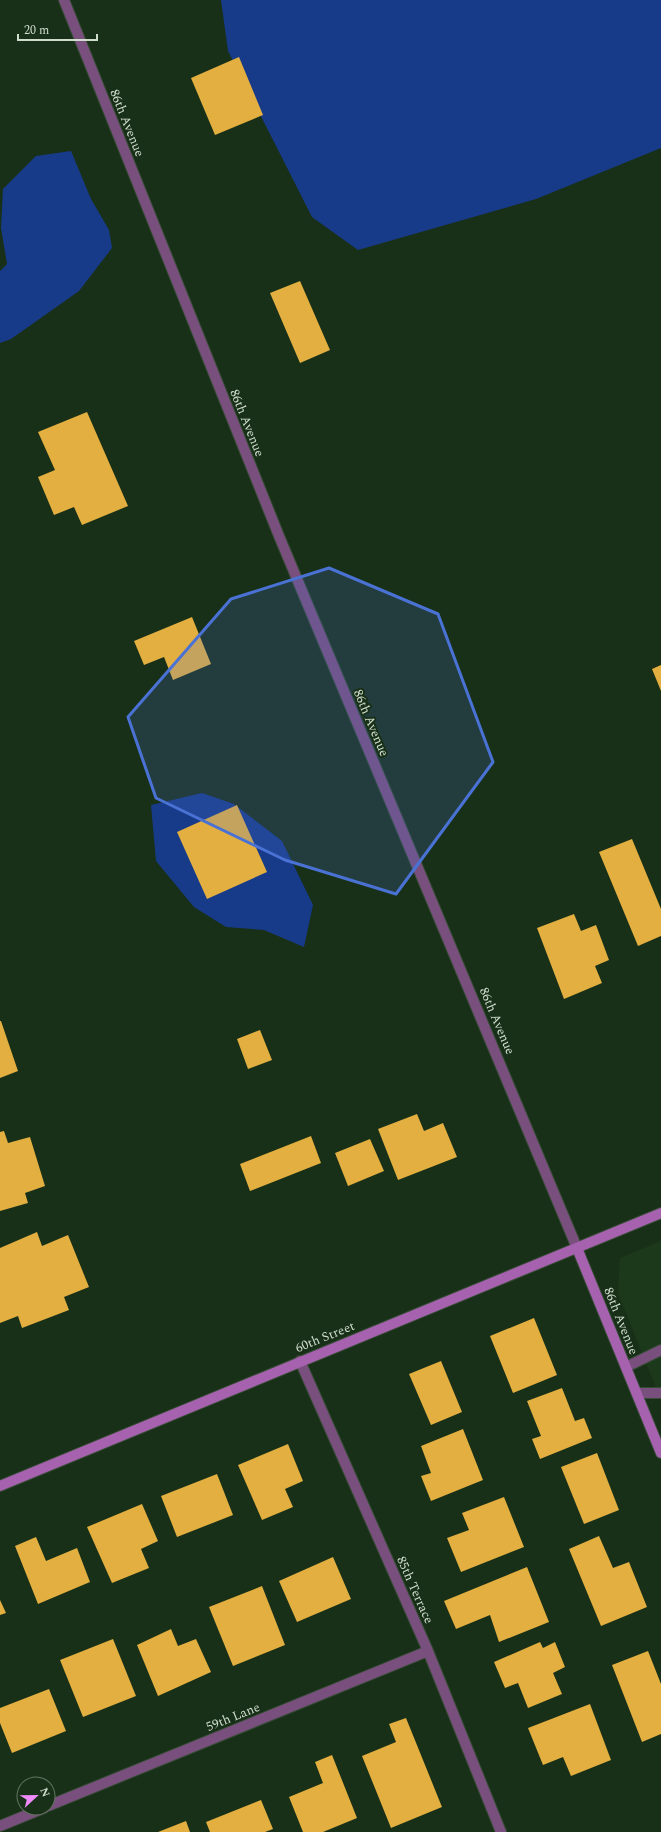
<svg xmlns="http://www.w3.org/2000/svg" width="661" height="1832" font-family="Spectral,serif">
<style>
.built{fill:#1d391c}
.water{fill:#183b89}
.building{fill:#e2af40}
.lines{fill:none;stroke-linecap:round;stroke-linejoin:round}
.lane-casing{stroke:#364c35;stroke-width:12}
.street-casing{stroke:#364c35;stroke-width:12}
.secondary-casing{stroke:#364c35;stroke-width:12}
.lane{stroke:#794f7e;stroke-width:10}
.street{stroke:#794f7e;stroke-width:10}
.secondary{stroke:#a662ae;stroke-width:10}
.marked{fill:#4a72d5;fill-opacity:0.2;stroke:#4a72d5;stroke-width:3;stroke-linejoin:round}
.labels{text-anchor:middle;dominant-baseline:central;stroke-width:4;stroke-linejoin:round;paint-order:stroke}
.street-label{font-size:13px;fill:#cfddcd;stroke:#193018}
</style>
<rect width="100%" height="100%" fill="#193018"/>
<!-- built -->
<path class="built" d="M661,1241V1400L618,1293L620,1258Z"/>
<!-- water -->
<path class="water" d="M221,0H661V148L536,199L358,250L312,217L228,51Z
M71,151L91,199L109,230L112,248L79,291L11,339L0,343V271L7,264L1,228L3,189L36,156Z
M202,793L234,804L282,841L313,905L304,947L264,930L226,927L194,907L156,861L151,805Z"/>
<!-- building -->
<path class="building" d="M239,57L263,115L215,135L191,78Z
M300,281L330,350L300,363L270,293Z
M87,412L128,506L82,525L74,507L54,515L38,477L55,470L38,432Z
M192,617L211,664L173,680L164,657L144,665L134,641Z
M661,665V691L652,669Z
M237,805L267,872L207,899L177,832Z
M632,839L661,909V936L638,946L599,852Z
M574,914L581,931L596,925L609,960L595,966L602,983L564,999L537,928Z
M0,1021H1L18,1071L0,1078Z
M260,1030L272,1060L248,1069L237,1039Z
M417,1114L424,1131L443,1123L457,1157L398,1180L378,1129Z
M4,1131L8,1143L30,1137L45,1186L25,1193L28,1203L0,1211V1132Z
M311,1136L321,1163L250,1191L240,1164Z
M370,1139L384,1171L348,1186L335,1153Z
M37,1232L42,1246L68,1235L89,1287L64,1297L69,1310L22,1328L18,1316L0,1323V1248Z
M534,1318L557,1375L513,1393L490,1336Z
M441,1361L462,1412L431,1425L409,1374Z
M562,1388L575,1421L584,1418L592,1438L540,1459L532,1439L541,1436L527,1401Z
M463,1429L483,1480L431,1501L421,1476L431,1473L421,1446Z
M288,1444L303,1481L285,1489L293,1507L262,1520L238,1465Z
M597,1453L619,1510L584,1524L561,1467Z
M217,1474L233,1515L177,1537L161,1496Z
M504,1497L524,1547L461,1572L447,1538L469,1530L462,1513Z
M142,1504L158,1541L141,1549L149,1568L112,1583L87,1527Z
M599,1536L613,1568L629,1562L647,1607L601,1626L569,1549Z
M36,1537L46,1561L77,1548L90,1582L38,1604L15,1546Z
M333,1557L351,1599L297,1622L279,1581Z
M527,1567L549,1622L499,1642L490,1615L456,1629L444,1601Z
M262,1586L285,1645L233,1666L209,1607Z
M0,1600L6,1613L0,1615Z
M171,1629L178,1646L196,1639L211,1672L158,1696L137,1645Z
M113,1639L136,1696L83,1717L60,1660Z
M540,1642L543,1648L555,1642L565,1667L553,1673L562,1694L528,1708L518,1683L505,1688L494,1662Z
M648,1651L661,1684V1734L642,1742L612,1665Z
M49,1689L66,1731L12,1753L0,1723V1708Z
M590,1704L611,1760L571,1776L563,1757L543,1765L528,1728Z
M406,1718L442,1807L391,1828L362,1756L396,1742L389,1724Z
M332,1755L357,1818L323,1832H303L289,1797L323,1783L315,1762Z
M261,1800L273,1829L265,1832H210L206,1822Z
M186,1821L190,1832H158Z"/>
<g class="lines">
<!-- lane casing -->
<g class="lane-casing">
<path id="lane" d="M626,1367L661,1350
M637,1393H661"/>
</g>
<!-- street casing -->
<g class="street-casing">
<path id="street" d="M64,0L279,536L577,1248
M300,1361L428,1651L501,1832
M48,1806L428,1651
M0,1826L44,1808"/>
</g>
<!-- secondary casing -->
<g class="secondary-casing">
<path id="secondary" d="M577,1248L661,1453
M0,1486L661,1213"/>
</g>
<!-- lane -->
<use href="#lane" class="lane"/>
<!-- street -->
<use href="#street" class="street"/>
<!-- secondary -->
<use href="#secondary" class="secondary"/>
</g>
<!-- marked area -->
<path class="marked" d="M329,568L438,614L493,762L396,894L285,860L156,798L128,717L231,599Z"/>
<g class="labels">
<!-- street labels -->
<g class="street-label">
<text transform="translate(127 123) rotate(68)">86th Avenue</text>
<text transform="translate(247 423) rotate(68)">86th Avenue</text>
<text transform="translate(371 723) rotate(67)">86th Avenue</text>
<text transform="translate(497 1021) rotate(67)">86th Avenue</text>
<text transform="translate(621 1321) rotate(68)">86th Avenue</text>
<text transform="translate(325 1337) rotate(-22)">60th Street</text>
<text transform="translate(415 1590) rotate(66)">85th Terrace</text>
<text transform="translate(233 1717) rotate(-22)">59th Lane</text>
</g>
</g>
<!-- north arrow -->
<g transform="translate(36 1796) rotate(68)"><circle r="19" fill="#193018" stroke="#627560"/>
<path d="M0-3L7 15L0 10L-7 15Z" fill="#ed8cf9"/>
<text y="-6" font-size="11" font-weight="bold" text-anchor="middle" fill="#cfddcd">N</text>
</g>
<!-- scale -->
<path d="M18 34v6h79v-6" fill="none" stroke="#cfddcd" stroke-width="2"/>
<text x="24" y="34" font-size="12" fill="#cfddcd" stroke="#193018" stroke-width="3" paint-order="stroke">20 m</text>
</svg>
